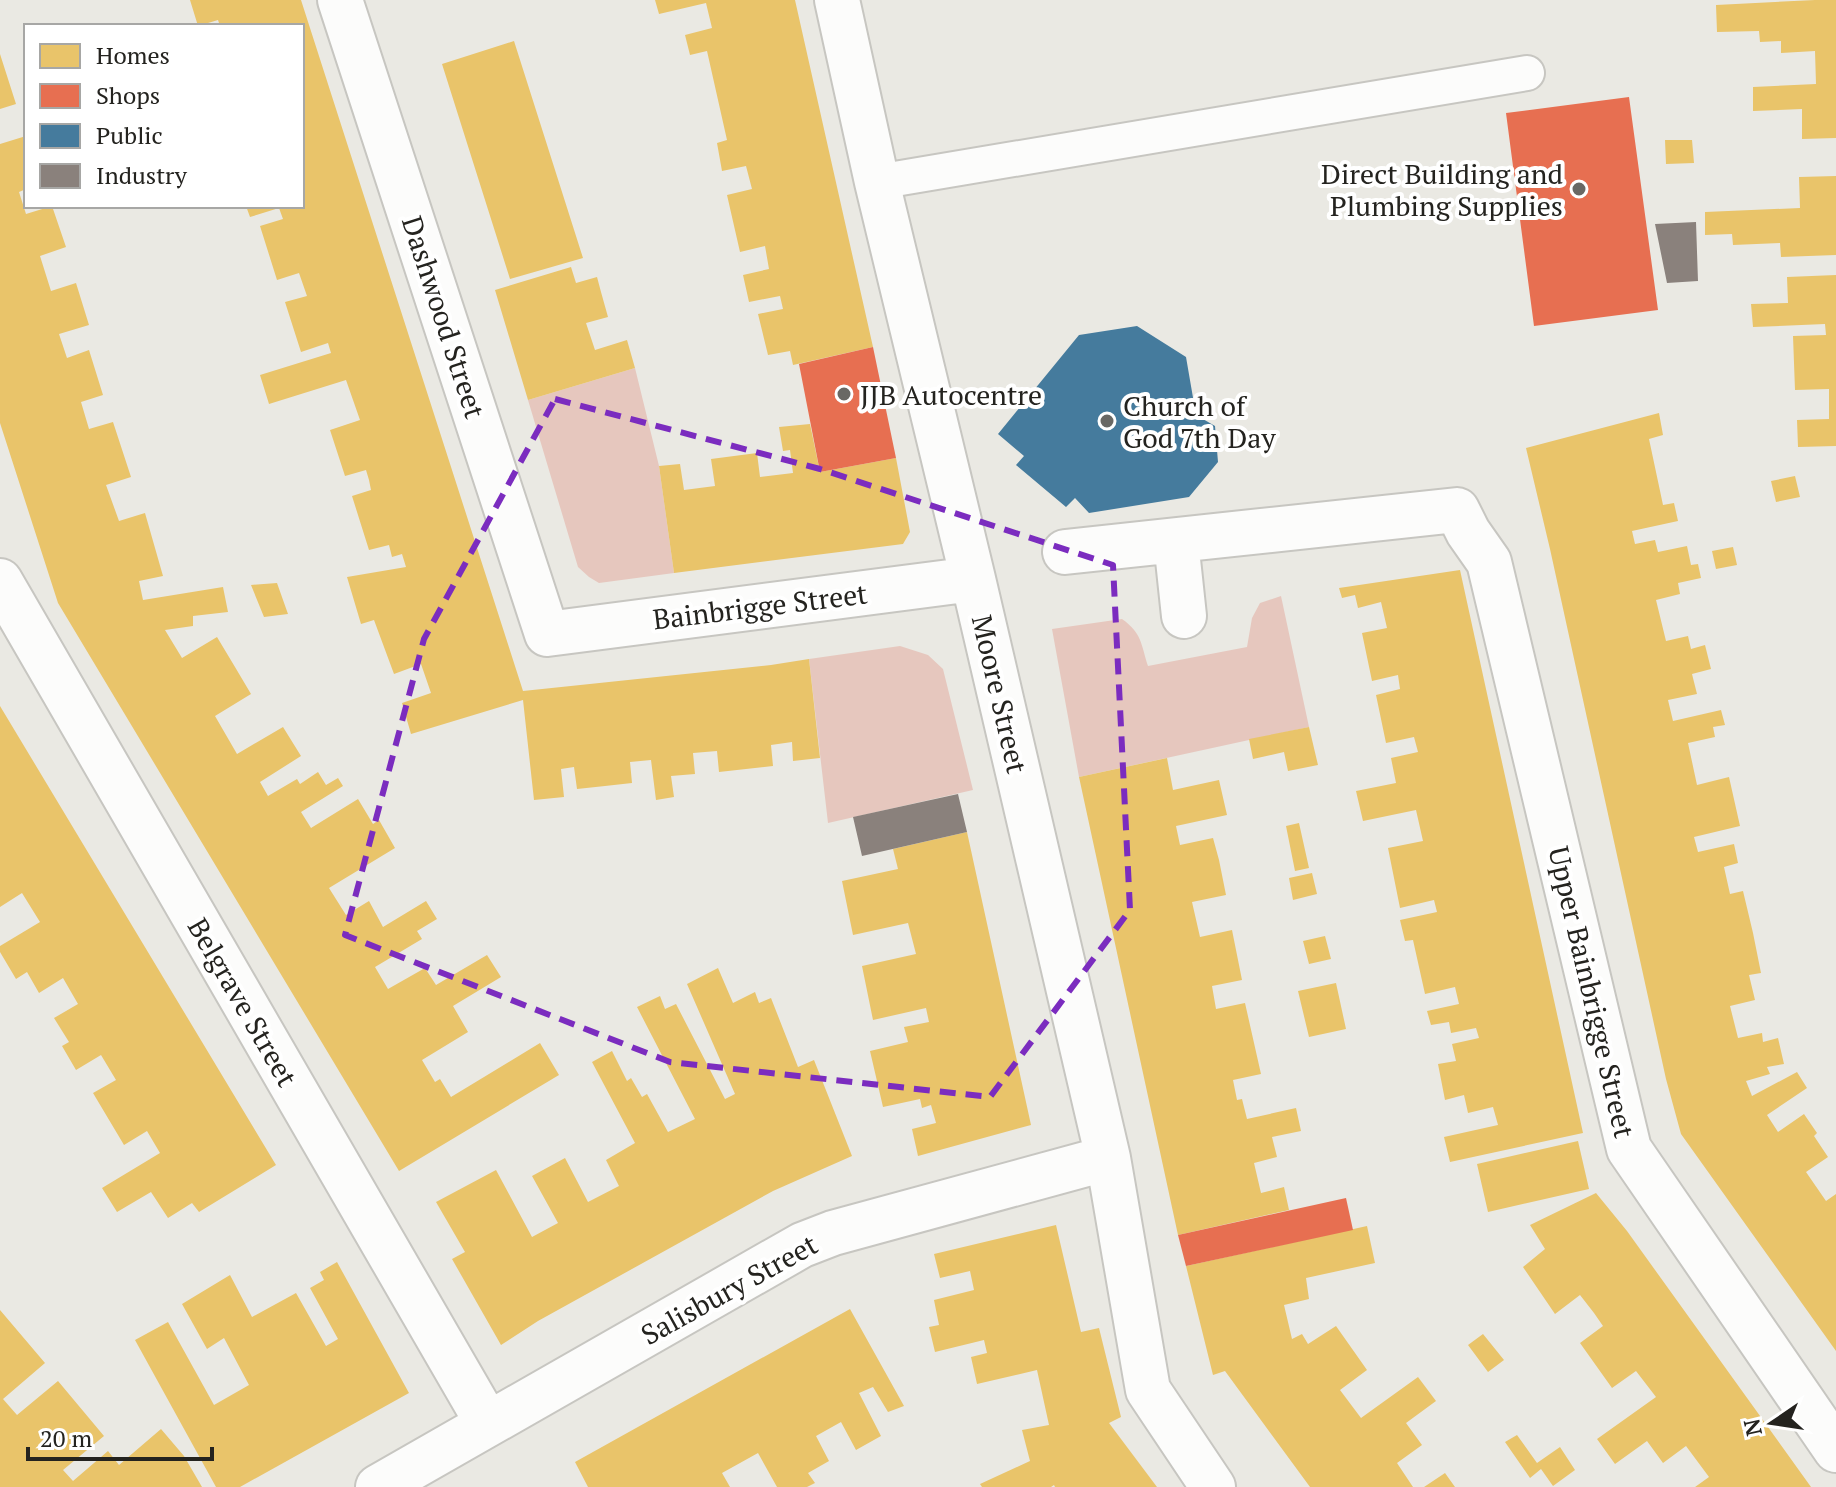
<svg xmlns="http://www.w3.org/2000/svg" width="1836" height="1487" font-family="'PT Serif',serif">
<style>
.green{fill:#e6c7be}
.homes{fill:#e9c46a}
.shops{fill:#e76f51}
.public{fill:#457b9d}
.industry{fill:#8a817c}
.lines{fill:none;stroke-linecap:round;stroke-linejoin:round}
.service-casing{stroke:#c7c6c1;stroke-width:38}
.minor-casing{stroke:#c7c6c1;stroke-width:48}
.service{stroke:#fcfcfb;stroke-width:34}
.minor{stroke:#fcfcfb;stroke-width:44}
.marked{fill:none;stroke:#7b2cbf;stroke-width:6;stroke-dasharray:16 10;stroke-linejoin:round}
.poi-dot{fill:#696864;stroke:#fff;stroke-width:3}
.labels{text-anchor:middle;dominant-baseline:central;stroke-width:8;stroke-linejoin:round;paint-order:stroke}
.poi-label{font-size:28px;fill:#24231f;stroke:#fff;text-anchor:start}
.street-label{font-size:28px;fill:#24231f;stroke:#fff}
</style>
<rect width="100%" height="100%" fill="#eae9e3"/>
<!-- green -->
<path class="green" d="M635,368L659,466L674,573L599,583L589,577L578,567L528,400Z
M1281,596L1309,727L1079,777L1052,629L1122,619C1142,633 1141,644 1148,666L1247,647L1252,618L1260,603Z
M900,646L928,655L943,669L973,790L828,823L809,659Z"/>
<!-- homes -->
<path class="homes" d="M190,0H301L523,691L771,665L809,659L820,758L793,761L792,742L771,745L773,766L719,772L717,751L693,753L695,774L671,776L674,797L656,800L651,760L630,762L632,783L605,786L577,789L574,767L561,769L564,797L534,800L523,700L411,734L402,703L431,693L421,664L394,674L374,620L361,624L347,577L406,567L402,554L392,557L389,545L369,550L352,496L371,490L369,480L366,470L345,476L330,430L360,420L346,380L269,404L260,375L331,353L328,343L301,352L285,302L307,296L299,273L277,280L260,226L283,219L279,208L250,217L246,206H302V26H220L218,20L198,26Z
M655,0H795L873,347L793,365L790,351L768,355L758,314L783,309L780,296L749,302L743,275L769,269L765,246L740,252L727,195L752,189L746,166L722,171L717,143L727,140L707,51L690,55L685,35L712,28L706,3L659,14Z
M1815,0H1836V138L1802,139V109L1753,111V87L1816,84L1815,51L1781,53V41L1760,42L1759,31L1717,32L1716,5Z
M514,41L583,258L510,279L442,64Z
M0,54L16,104L0,109Z
M26,136V189L19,192L26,214L52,206L66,247L40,256L51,291L76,283L89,325L59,334L67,358L89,350L103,395L81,402L89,429L113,422L131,477L106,485L119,521L145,513L163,576L139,581L143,600L223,587L228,612L193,616V626L165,630L182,658L217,637L235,667L251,694L215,716L237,754L283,727L301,756L260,782L268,796L297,779L300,784L318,772L326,785L338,778L343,786L301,812L311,828L358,799L373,824L379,820L395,848L329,888L346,915L369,901L383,927L426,901L437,919L417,931L422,939L375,967L388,989L425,968L436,985L487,955L501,977L453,1006L468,1032L422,1060L435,1082L440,1079L451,1097L540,1043L559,1075L399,1171L58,603L0,423V144Z
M1665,140H1692L1694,163L1666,164Z
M1836,176V255L1781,257L1780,243L1733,245L1732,234L1705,235V212L1800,208L1799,177Z
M571,267L576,283L597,277L601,292L608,317L586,323L595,350L627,340L635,368L528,400L495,290Z
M1836,275V446L1798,447L1797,420L1829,419V389L1795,390L1793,336L1826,335L1825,324L1753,327L1751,304L1788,303L1787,277Z
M1659,413L1663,435L1649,439L1663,505L1674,503L1678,521L1632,531L1635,544L1655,540L1658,552L1687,546L1691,565L1698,564L1701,578L1678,583L1680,594L1656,600L1666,641L1688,636L1691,649L1705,645L1711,669L1692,674L1697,694L1668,700L1673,721L1721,710L1725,725L1713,727L1715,737L1688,743L1697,785L1729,777L1740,826L1694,837L1698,852L1734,844L1738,863L1724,867L1730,894L1743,891L1753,933L1761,973L1749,975L1755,1000L1730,1006L1738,1038L1762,1033L1763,1042L1778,1038L1784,1064L1767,1067L1770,1074L1746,1081L1752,1096L1797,1072L1807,1088L1767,1115L1778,1132L1804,1114L1817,1133L1814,1136L1828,1157L1806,1172L1826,1201L1836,1194V1351L1681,1134L1666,1079L1550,549L1526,448Z
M810,424L820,472L896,458L910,532L903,544L674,573L659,466L680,464L684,490L715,486L711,459L757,453L760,477L793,473L790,450L783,451L779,427Z
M1795,476L1800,497L1776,502L1771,481Z
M1733,547L1737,565L1716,569L1712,551Z
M1460,570L1583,1133L1450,1162L1444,1137L1498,1125L1493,1107L1468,1113L1464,1095L1445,1100L1438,1064L1456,1061L1452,1044L1479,1038L1476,1028L1451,1033L1449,1022L1431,1025L1427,1011L1459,1004L1455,987L1425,994L1413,940L1405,941L1400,920L1437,912L1434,900L1400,908L1388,848L1423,841L1416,810L1363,821L1356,791L1396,783L1391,758L1418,752L1414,737L1386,743L1376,695L1400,689L1398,675L1372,681L1362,633L1387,628L1381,602L1358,608L1355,595L1342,598L1339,588Z
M277,583L288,614L264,617L251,585Z
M0,706L276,1165L199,1212L192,1203L168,1218L151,1192L117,1212L102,1188L160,1153L147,1131L124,1145L93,1093L116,1080L101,1055L76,1070L62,1046L69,1042L54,1018L78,1004L63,978L39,993L27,972L16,979L0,952V946L40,922L22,893L0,907Z
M1309,727L1318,765L1288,771L1284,752L1253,759L1249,739Z
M1167,758L1173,790L1219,780L1227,815L1176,826L1180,845L1213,838L1219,860L1226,895L1192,902L1200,937L1232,930L1242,980L1212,986L1216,1009L1245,1003L1261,1074L1233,1080L1237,1100L1242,1099L1247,1119L1296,1108L1301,1131L1272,1137L1277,1157L1254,1163L1261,1193L1284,1187L1289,1210L1178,1235L1079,777Z
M1299,823L1309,868L1295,871L1286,826Z
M967,832L1031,1125L918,1156L912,1129L936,1123L931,1105L922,1108L920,1099L883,1107L870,1051L908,1042L904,1027L929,1022L926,1008L873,1020L862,966L916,954L908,923L853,935L842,881L898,869L893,849Z
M1312,873L1317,894L1293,900L1289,878Z
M1325,936L1331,959L1309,964L1303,941Z
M718,968L733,1003L755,992L759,1003L771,998L798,1067L814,1060L852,1156L773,1191L538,1321L501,1345L452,1259L465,1252L436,1202L496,1170L532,1237L558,1223L532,1176L565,1158L588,1202L619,1186L606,1160L635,1143L592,1062L612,1051L627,1081L631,1078L642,1097L647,1094L668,1132L695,1119L637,1007L660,996L665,1009L676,1004L725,1099L735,1094L687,984Z
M1336,983L1346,1029L1309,1037L1298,991Z
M1578,1141L1589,1189L1488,1212L1477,1164Z
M1596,1193L1627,1231L1811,1487H1695L1709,1477L1686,1446L1663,1463L1647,1441L1615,1464L1597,1439L1656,1397L1636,1371L1612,1388L1580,1343L1603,1326L1594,1313L1580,1295L1555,1314L1523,1267L1545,1249L1530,1225Z
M1056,1225L1081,1332L1099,1328L1121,1417L1109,1423L1157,1487H1055L1054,1485L1051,1487H982L980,1484L1030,1461L1022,1430L1049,1425L1037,1370L977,1384L971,1357L987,1353L984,1340L935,1352L929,1327L939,1325L934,1300L974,1290L970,1271L940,1278L934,1254Z
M1367,1226L1375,1263L1306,1278L1309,1299L1284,1305L1292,1339L1302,1334L1308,1344L1336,1326L1367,1370L1340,1390L1361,1418L1418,1377L1436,1401L1406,1423L1422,1445L1397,1463L1413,1487H1310L1225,1371L1213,1375L1186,1266Z
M337,1262L409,1393L240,1487H216L135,1340L168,1322L214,1405L249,1385L224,1338L207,1349L182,1304L230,1275L252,1317L296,1293L326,1346L338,1339L310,1288L324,1280L320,1272Z
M850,1309L904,1406L888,1412L873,1387L859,1393L881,1436L856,1450L841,1422L816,1436L829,1461L808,1473L815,1483L807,1487H777L758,1453L722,1473L730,1487H588L575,1462Z
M0,1310L45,1363L3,1399L17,1415L58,1381L104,1436L63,1470L73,1481L108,1451L119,1465L161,1429L184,1456L202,1487H0Z
M1483,1334L1504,1360L1488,1372L1468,1345Z
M1517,1435L1537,1463L1560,1447L1575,1470L1553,1486L1541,1469L1530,1478L1505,1442Z
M1445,1473L1455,1487H1424Z"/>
<!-- shops -->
<path class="shops" d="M1629,97L1658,310L1534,326L1506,113Z
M873,347L896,458L820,472L799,364Z
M1346,1198L1353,1230L1186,1266L1178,1235Z"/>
<!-- public -->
<path class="public" d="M1137,326L1186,357L1196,415L1215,426L1218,462L1189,497L1089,513L1075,498L1066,507L1016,465L1024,456L998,434L1079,335Z"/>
<!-- industry -->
<path class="industry" d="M1696,222L1698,281L1667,283L1655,224Z
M958,794L967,832L862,856L853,817Z"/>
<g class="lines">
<!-- service casing -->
<g class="service-casing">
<path id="service" d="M877,182L1527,73"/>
</g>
<!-- minor casing -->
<g class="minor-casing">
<path id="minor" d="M340,0L547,634L973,579
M837,0L877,182L973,579L1108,1158L1148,1390L1213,1487
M1176,541L1184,616
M1065,552L1457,510L1468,532L1489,562L1629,1149L1836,1450
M0,581L488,1424
M378,1487L802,1245L833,1233L1108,1158"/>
</g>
<!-- service -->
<use href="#service" class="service"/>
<!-- minor -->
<use href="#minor" class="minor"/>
</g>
<!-- marked area -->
<path class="marked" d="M555,399L820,469L1113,565L1130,910L990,1097L670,1062L345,935L424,639Z"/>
<!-- markers -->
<g class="poi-dot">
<circle cx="1579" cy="189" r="8"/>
<circle cx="844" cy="394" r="8"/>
<circle cx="1107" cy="421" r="8"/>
</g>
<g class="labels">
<!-- poi labels -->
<g class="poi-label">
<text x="1563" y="173" text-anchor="end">Direct Building and<tspan x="1563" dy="32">Plumbing Supplies</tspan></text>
<text x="860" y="394">JJB Autocentre</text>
<text x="1123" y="405">Church of<tspan x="1123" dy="32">God 7th Day</tspan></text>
</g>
<!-- street labels -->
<g class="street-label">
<text transform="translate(444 317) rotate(72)">Dashwood Street</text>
<text transform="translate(760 606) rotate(-7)">Bainbrigge Street</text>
<text transform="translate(1000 694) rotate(77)">Moore Street</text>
<text transform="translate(1592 992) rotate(77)">Upper Bainbrigge Street</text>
<text transform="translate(243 1002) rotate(60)">Belgrave Street</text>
<text transform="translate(729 1289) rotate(-29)">Salisbury Street</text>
</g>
</g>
<!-- legend -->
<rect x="24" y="24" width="280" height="184" fill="#ffffff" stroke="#a7a7a5" stroke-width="2"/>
<rect x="40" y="44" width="40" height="24" fill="#e9c46a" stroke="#a7a7a5" stroke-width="2"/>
<text x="96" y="64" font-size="24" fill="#24231f">Homes</text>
<rect x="40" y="84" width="40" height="24" fill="#e76f51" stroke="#a7a7a5" stroke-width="2"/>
<text x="96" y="104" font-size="24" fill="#24231f">Shops</text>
<rect x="40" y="124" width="40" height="24" fill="#457b9d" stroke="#a7a7a5" stroke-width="2"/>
<text x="96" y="144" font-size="24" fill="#24231f">Public</text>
<rect x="40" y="164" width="40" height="24" fill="#8a817c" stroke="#a7a7a5" stroke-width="2"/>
<text x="96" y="184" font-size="24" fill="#24231f">Industry</text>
<!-- north arrow -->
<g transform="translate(1772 1423) rotate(257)" stroke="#ffffff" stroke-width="6" paint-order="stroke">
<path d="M0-6L14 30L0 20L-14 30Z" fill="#24231f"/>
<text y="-12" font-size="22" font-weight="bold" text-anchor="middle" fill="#24231f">N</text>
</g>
<!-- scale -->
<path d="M28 1447v12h184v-12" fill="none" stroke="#24231f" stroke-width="4"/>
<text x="40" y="1447" font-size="24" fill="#24231f" stroke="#ffffff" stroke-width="6" paint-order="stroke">20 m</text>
</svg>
